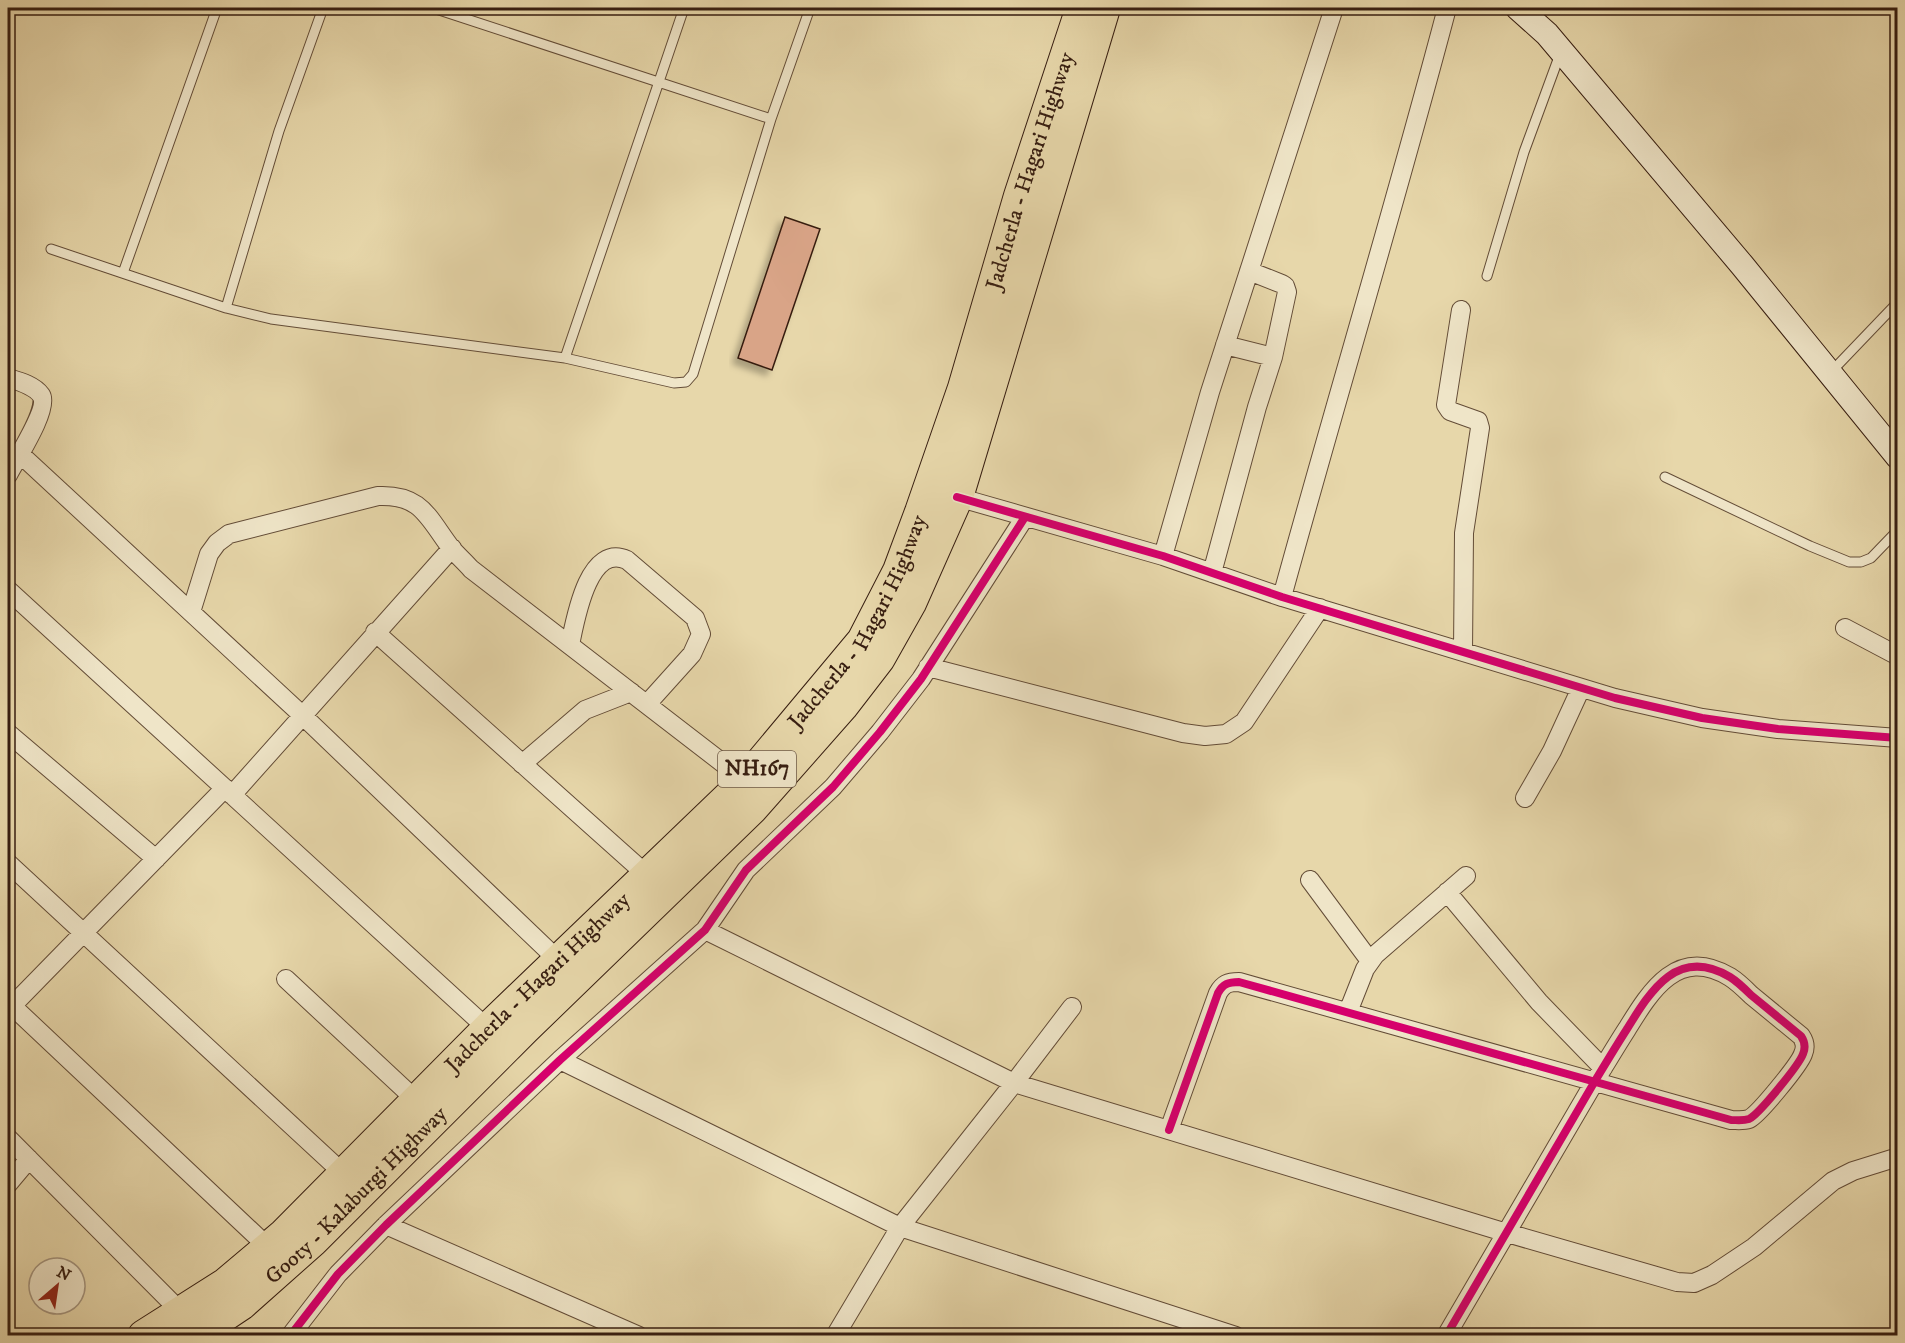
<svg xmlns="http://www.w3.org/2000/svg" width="1905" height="1343" font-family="'IM FELL DW Pica',serif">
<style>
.building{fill:#d9a487;stroke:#371e11;stroke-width:1.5;filter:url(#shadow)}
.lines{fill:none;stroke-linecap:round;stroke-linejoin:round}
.lane-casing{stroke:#634c37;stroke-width:11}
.street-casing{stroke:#634c37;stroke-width:20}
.secondary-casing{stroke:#371e11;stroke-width:26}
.highway-casing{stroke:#371e11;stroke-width:34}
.lane{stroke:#efe5c8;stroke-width:9}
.street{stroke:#efe5c8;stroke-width:18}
.secondary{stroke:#efe5c8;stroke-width:24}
.highway{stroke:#e7d7aa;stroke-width:32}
.cycleway-casing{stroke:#efe5c8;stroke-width:11}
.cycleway{stroke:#d6006c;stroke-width:8}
.labels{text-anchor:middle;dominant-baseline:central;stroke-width:4.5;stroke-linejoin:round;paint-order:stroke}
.shield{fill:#efe5c8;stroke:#6e5a48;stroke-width:1.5}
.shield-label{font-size:21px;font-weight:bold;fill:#371e11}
.street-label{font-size:22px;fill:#371e11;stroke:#efe5c8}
</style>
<defs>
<filter id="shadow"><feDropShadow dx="-5.5" dy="5.5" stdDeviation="3" flood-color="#0004"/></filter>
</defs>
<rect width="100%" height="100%" fill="#e7d7aa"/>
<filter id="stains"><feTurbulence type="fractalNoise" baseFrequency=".00333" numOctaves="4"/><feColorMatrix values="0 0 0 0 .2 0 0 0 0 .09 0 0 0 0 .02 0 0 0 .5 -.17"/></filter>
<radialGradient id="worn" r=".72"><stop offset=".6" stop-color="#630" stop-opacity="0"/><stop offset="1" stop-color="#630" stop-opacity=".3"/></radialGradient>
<!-- building -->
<path class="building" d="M785,217L820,229L772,370L738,358Z"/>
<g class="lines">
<!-- lane casing -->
<g class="lane-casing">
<path id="lane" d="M433,8L771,119
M51,249L226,308L271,319L565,358L674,383L686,382L693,374L771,119L810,8
M123,273L217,8
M1487,276L1524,152L1560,54
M226,308L279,131L323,8
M565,358L684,8
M1831,372L1898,302
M1665,477L1810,546L1849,562H1861L1871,558L1898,530"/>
</g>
<!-- street casing -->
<g class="street-casing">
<path id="street" d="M1461,310L1446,405L1450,411L1478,421L1480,428L1464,533L1463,652
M1225,345L1273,357
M8,378C18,381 34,385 41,395C50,408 15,461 8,475
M19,453L302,715L559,961
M957,497L1163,556L1282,597L1615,698L1702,718L1778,729L1898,738
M1163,556L1210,392L1334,8
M1212,573L1257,407L1273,357L1287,292L1285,286L1282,284L1249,271
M8,590L488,1029
M1282,597C1336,400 1395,205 1447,8
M191,612L209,554L217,543L229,534L378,496C422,494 428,518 451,548C457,555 465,562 471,569L746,781
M1845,628L1898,656
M375,632L648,876
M570,645C575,621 588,542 627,560L695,618L701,634L692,654L647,704
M928,667L1183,733L1205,736L1226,734L1244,722L1320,608
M8,733L156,859
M522,764L585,710L631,692
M232,795L452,548
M1525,798L1552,751L1581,688
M8,863L344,1174
M1310,880L1370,961
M1447,892L1539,1002L1603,1068
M705,930L1014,1083L1507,1233L1677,1282L1694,1283L1712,1275L1754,1247L1833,1181L1853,1171L1898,1157
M286,979L417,1101
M8,1002L269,1248
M8,1010L225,788
M1348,1012L1365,969L1375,955L1466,876
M560,1060L900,1227L1236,1336
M1169,1130L1218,993C1223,984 1228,982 1239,982L1731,1120C1737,1120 1743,1121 1749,1119C1759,1114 1799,1065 1803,1054C1806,1047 1805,1042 1801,1036C1785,1023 1768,1009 1751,995C1745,989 1738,982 1730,977C1678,946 1651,990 1627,1029C1616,1046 1606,1063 1595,1081L1446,1336
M8,1138L182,1313
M8,1184L29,1159
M386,1225L639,1336
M290,1336L338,1274L386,1225L560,1060L705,930L746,870L833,787L880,732L921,679L1025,517
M835,1336L900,1227L1014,1083L1072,1007"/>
</g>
<!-- secondary casing -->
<g class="secondary-casing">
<path id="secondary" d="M1518,8L1547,34L1742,265L1898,457"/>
</g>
<!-- highway casing -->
<g class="highway-casing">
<g id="highway">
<path id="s1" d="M144,1336L226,1284L284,1235L493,1024L746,781L863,641L899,571L921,512L964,388L1020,196L1082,8"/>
<path id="s2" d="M193,1336L241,1304L313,1240L524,1029L752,808L842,706L879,658L910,603L957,497L1104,8"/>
</g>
</g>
<!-- lane -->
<use href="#lane" class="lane"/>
<!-- street -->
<use href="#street" class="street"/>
<!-- secondary -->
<use href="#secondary" class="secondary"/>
<!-- highway -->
<use href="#highway" class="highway"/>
<!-- cycleway casing -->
<g class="cycleway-casing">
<path id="cycleway" d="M957,497L1163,556L1282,597L1615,698L1702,718L1778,729L1898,738
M1169,1130L1218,993C1223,984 1228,982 1239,982L1731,1120C1737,1120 1743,1121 1749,1119C1759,1114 1799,1065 1803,1054C1806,1047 1805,1042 1801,1036C1785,1023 1768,1009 1751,995C1745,989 1738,982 1730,977C1678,946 1651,990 1627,1029C1616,1046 1606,1063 1595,1081L1446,1336
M290,1336L338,1274L386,1225L560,1060L705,930L746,870L833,787L880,732L921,679L1025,517"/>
</g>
<!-- cycleway -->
<use href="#cycleway" class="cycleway"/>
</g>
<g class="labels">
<!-- shield labels -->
<rect class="shield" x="718" y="751" width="78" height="36" rx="4.5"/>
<g class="shield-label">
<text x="757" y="769">NH167</text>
</g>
<!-- street labels -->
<g class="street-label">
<text stroke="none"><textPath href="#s1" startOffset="1503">Jadcherla - Hagari Highway</textPath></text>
<text stroke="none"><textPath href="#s1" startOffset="1017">Jadcherla - Hagari Highway</textPath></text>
<text stroke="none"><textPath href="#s1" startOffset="531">Jadcherla - Hagari Highway</textPath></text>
<text stroke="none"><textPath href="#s2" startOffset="216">Gooty - Kalaburgi Highway</textPath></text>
</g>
</g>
<!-- margin -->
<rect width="1905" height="1343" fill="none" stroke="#e7d7aa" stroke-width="30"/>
<rect x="9" y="9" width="1887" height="1325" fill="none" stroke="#371e11" stroke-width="3"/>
<rect x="15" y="15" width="1875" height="1313" fill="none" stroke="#371e11" stroke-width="1.5"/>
<!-- north arrow -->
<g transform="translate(57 1286) rotate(29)"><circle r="28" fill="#efe5c8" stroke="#a5957f" stroke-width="1.5"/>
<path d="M0-4.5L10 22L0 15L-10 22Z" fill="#8f2418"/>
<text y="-9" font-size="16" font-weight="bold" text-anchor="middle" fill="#371e11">N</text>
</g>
<rect width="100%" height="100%" filter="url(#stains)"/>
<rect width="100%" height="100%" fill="url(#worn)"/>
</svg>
